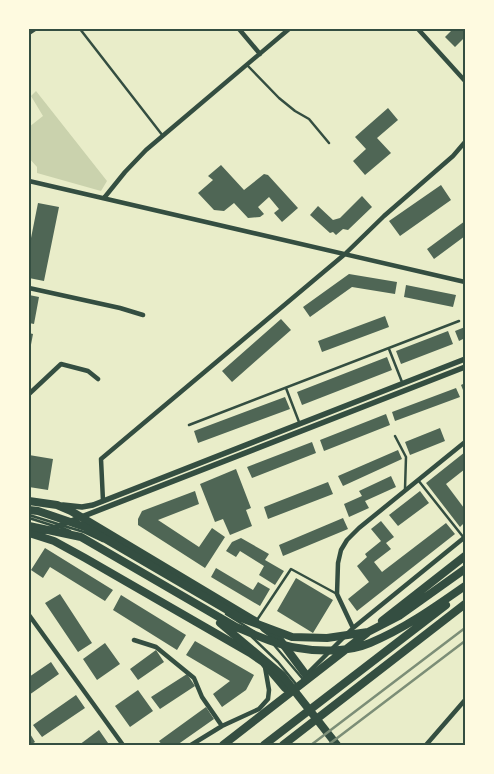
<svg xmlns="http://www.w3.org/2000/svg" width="494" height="774" font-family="'Open Sans',sans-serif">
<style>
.green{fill:#cad2ad}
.building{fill:#4f6655}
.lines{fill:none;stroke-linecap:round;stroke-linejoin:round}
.service{stroke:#344e41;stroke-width:2.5}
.minor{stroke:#344e41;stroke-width:4.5}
.tertiary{stroke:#344e41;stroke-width:5.5}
.primary{stroke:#344e41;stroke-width:8}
.trunk{stroke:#344e41;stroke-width:8}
.rail{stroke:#7c8e77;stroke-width:2.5}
.neatline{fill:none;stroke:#344e41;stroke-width:2}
</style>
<rect width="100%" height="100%" fill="#e9edc9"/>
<!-- green -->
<path class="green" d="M36,91L107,181L101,191L37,173V167L29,158V127L43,116L31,96Z"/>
<!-- building -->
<path class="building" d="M453,29H465V37L455,47L445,37Z
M388,108L398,120L377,138L391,153L365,175L353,161L366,149L355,137Z
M221,165L244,190L264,174L268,175L298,208L282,222L274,213L279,209L269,197L258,207L264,214L260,217L248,218L234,203L224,211L214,210L198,193L213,180L208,176Z
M441,185L451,200L400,236L389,221Z
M362,196L372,207L348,230L343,229L336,235L333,232L330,233L310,215L318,206L333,220L340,218Z
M38,203L59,207L44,281L29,278V248Z
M465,221V236L434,259L427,249Z
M349,274L397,282L395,294L352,287L310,317L303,307Z
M406,285L456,295L453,307L404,297Z
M29,295L39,297L34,324L29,323Z
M385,316L389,327L322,352L318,341Z
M281,319L291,330L232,382L222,371Z
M465,327V338L459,341L455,331Z
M448,331L453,344L401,364L396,351Z
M29,333L33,334L30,350H29Z
M387,357L392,370L302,405L297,392Z
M465,383V395L461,385Z
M456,388L460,397L395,421L392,412Z
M285,397L290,409L198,443L194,431Z
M386,414L390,425L324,451L320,440Z
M440,428L445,441L410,455L405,442Z
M312,442L316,453L252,478L247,467Z
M398,450L402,459L343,486L338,476Z
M465,452V469L446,484L464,508L465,507V522L460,527L426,483Z
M29,455L53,459L48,490L29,487Z
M236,469L251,508L246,510L252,526L230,535L223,519L215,522L200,484Z
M391,476L396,487L365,501L369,508L349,517L344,504L362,496L359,491Z
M328,482L333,494L268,519L264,507Z
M195,491L199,504L158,520L199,547L212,528L225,537L205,568L138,525V519L142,511Z
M420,491L429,503L398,526L389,515Z
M343,518L348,529L283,556L279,545Z
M381,521L394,537L386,543L391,549L374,562L382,572L446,523L455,534L357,611L348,599L369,582L357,566L367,557L365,554L381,541L371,529Z
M241,538L269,554L265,560L284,571L275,585L259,575L264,566L240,551L236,557L226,551L232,542Z
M45,548L113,590L105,601L50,567L43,578L31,570Z
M216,568L253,590L258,582L270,589L260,606L211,577Z
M296,578L333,600L313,633L277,611Z
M60,594L92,643L78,652L45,603Z
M121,595L186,635L177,650L113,610Z
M195,641L254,675L246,690L222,707L213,694L230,681L186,655Z
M105,643L120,664L97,680L83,659Z
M156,650L164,662L138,680L130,669Z
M51,662L59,674L29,695V677Z
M187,674L195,686L160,709L151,697Z
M138,690L153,711L130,727L115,706Z
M76,695L85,708L42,737L33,725Z
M206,707L214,719L177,745H162L159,741Z
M99,730L108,743L106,745H79Z
M29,732L35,742L30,745H29Z"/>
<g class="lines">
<!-- service -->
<path class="service" d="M80,29L163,136
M247,65L279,98L295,111L309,119L329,143
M389,349L402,382
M286,388L299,422
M189,425L459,321
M395,436L406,457L405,489
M418,480L464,538
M29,515L58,524
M29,518L54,526
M64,526L84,532L103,541
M59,527L70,531
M226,614L255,632
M257,620L291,569L337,594
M252,637L278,662L296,684
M274,645L302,678"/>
<!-- minor -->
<path class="minor" d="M239,29L260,54
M418,29L465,81
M29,33L35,29
M29,181L465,282
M104,198L125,172L146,150L289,29
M29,288L120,308L143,315
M29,394L61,364L88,371L98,379
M103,501L101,459L345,254L384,216L453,156L465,142
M29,615L123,745
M353,628L337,594L338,563L341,550L347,540L359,528L465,442
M134,640L156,647L194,678L202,697L222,726
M306,675L353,628L465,537
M191,745L222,726L259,709L268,699L269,690L265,667
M426,745L465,700"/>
<!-- tertiary -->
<path class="tertiary" d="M63,505L82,507L93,505L465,359
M34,533L43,532L465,367"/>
<!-- primary -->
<path class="primary" d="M29,501L57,505L71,511L255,621
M29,533L54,541L85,558L250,653L263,662L285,688
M264,628L280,640L306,675"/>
<!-- trunk -->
<path class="trunk" d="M29,510L38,511L85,527L241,618L292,637L327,638L368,632L399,616L465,569
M29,526L81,537L236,627C255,635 277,645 298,648C320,652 349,652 370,643C404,629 435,607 465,586
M382,621L465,556
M220,623L282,675L337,745
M223,745L367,633
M264,745L446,605
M283,745L465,604"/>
<!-- rail -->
<path class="rail" d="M311,745L465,628
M328,745L465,641"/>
</g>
<!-- border -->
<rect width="494" height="774" fill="none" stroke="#fefae0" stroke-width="60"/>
<rect x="30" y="30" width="434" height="714" class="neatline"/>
</svg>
